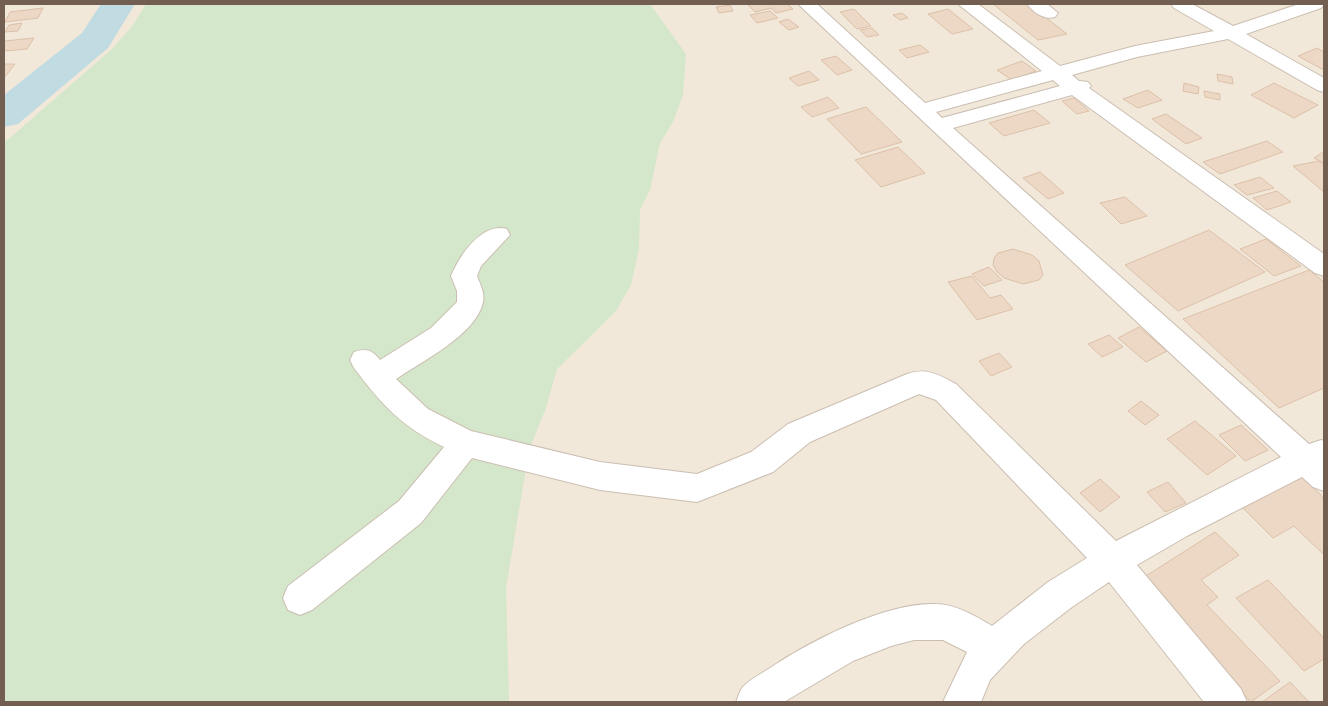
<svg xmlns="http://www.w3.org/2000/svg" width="1328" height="706" font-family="'Archivo Narrow',sans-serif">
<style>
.residential{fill:#f1e8da}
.green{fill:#d4e7ca}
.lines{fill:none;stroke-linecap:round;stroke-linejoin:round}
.river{fill:#c1dbe2;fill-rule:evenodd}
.building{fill:#ecd8c5;stroke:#ddc0a8}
.minor-casing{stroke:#cbbeb1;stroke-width:2}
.minor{fill:#fff;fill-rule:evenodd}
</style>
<rect width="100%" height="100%" fill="#faf5eb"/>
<!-- residential -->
<path class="residential" d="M4,4H1324V702H4Z"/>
<!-- green -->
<path class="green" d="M146,4H650L686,54L683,95L673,122L660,143L650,190L640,210L639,249L631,285L616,311L557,369L546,408L529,450L506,588L509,702H4V143L112,49L133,25Z"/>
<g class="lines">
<!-- river -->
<path class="river" d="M101,4H135L108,48L18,124L4,127V95L82,33Z"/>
</g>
<!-- building -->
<path class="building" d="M747,4H787L793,9L776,13L771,8L755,12Z
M993,4H1028L1067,34L1038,40Z
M730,5L733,11L719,13L716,7Z
M43,8L38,18L5,22L10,12Z
M854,9L871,26L857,29L840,12Z
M948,9L973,29L952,34L928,14Z
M770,11L778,18L757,23L750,15Z
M902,13L908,18L900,20L893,15Z
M788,19L799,27L789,30L779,22Z
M22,23L18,31L5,32L9,25Z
M872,28L879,35L867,37L860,30Z
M34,38L27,49L4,51V41Z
M920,45L929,52L907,58L899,50Z
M1317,48L1324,52V70L1298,56Z
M836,56L852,70L837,75L821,60Z
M1022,61L1036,71L1012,80L997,70Z
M4,64H15L4,78Z
M809,71L819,80L798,86L789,78Z
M1217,74L1232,77L1233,84L1218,81Z
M1184,83L1199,87L1198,94L1183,91Z
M1274,83L1318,105L1294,118L1251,95Z
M1148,90L1162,100L1138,108L1123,99Z
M1204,91L1220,94V100L1205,97Z
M828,97L839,108L812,117L801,107Z
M1074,98L1089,111L1077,114L1062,101Z
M866,107L902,142L861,154L827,119Z
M1034,110L1050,123L1004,136L989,123Z
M1166,114L1202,138L1186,144L1152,119Z
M1267,141L1283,152L1220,174L1203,162Z
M898,147L925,173L881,187L855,160Z
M1323,152H1324V163L1314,158Z
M1319,161L1324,165V192L1293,166Z
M1040,172L1064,193L1048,199L1023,178Z
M1260,177L1274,188L1247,195L1234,185Z
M1277,191L1291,202L1267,210L1253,198Z
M1125,197L1147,216L1121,224L1100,203Z
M1209,230L1265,272L1178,311L1125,265Z
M1266,239L1301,266L1274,276L1240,249Z
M1013,249L1032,255L1039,261L1043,275L1039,280L1023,284L1004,278L997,272L993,265L994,258L998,253Z
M989,267L1002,280L984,286L972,274Z
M1309,270L1324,282V388L1279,408L1183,319Z
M972,276L990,298L1001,295L1013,309L977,320L948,282Z
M1139,327L1167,351L1146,362L1118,338Z
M1109,335L1123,347L1102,357L1088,344Z
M999,353L1012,367L991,376L979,361Z
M1141,401L1159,415L1145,425L1128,411Z
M1195,421L1236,456L1207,475L1167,439Z
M1241,425L1268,450L1245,461L1219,435Z
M1302,477L1324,498V555L1294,526L1273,538L1243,508Z
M1100,479L1120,497L1100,512L1080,493Z
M1168,482L1186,503L1165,512L1147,492Z
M1215,532L1239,555L1201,580L1218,597L1207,605L1280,681L1251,702L1138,581Z
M1268,580L1324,638V659L1304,671L1236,598Z
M1290,682L1309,702H1262Z"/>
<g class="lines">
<!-- minor casing -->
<g class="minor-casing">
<path id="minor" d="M798,4H817L925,103L1042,71L958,4H978L1060,66L1135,46L1214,31L1174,8L1171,4H1192L1233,26L1299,4H1324L1321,8L1246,34L1324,78V92L1317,90L1228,39L1137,57L1072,75L1079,81L1088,82L1091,86L1089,88L1324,254V276L1315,273L1072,95L953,128L1309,444L1321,440L1324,441V491L1313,487L1302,477L1187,536L1137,565L1241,689L1247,702H1204L1109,582L1072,607L1024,644L990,680L981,702H943L967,652L943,640H914L891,646L853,661L784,702H736C738,698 739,692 742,688C748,681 759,675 767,670C808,642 885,602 936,604C955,604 976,616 992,626L1048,582L1087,558L936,400L919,394L810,442L773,472L697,502L600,490L472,458L421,523L312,610L300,615L288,610L283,598L288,586L399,501L444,447C402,427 382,405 354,368L350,360L354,352C367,348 372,350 380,360L431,328L457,302V291L451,276C459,256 482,222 507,229L510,235L481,266L477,276C480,284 485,293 483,302C477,334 421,362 396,379L428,409L471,431L600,462L697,474L751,452L788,424L907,374C926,367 939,375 956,384L1116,541L1281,457ZM1053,80L1060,86L942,118L936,112Z
M1027,4H1047L1058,13L1055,17C1044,20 1034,13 1027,4Z"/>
</g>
<!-- minor -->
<use href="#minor" class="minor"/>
</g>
<!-- border -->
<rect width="1328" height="706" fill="none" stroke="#725f51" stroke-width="10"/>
</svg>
